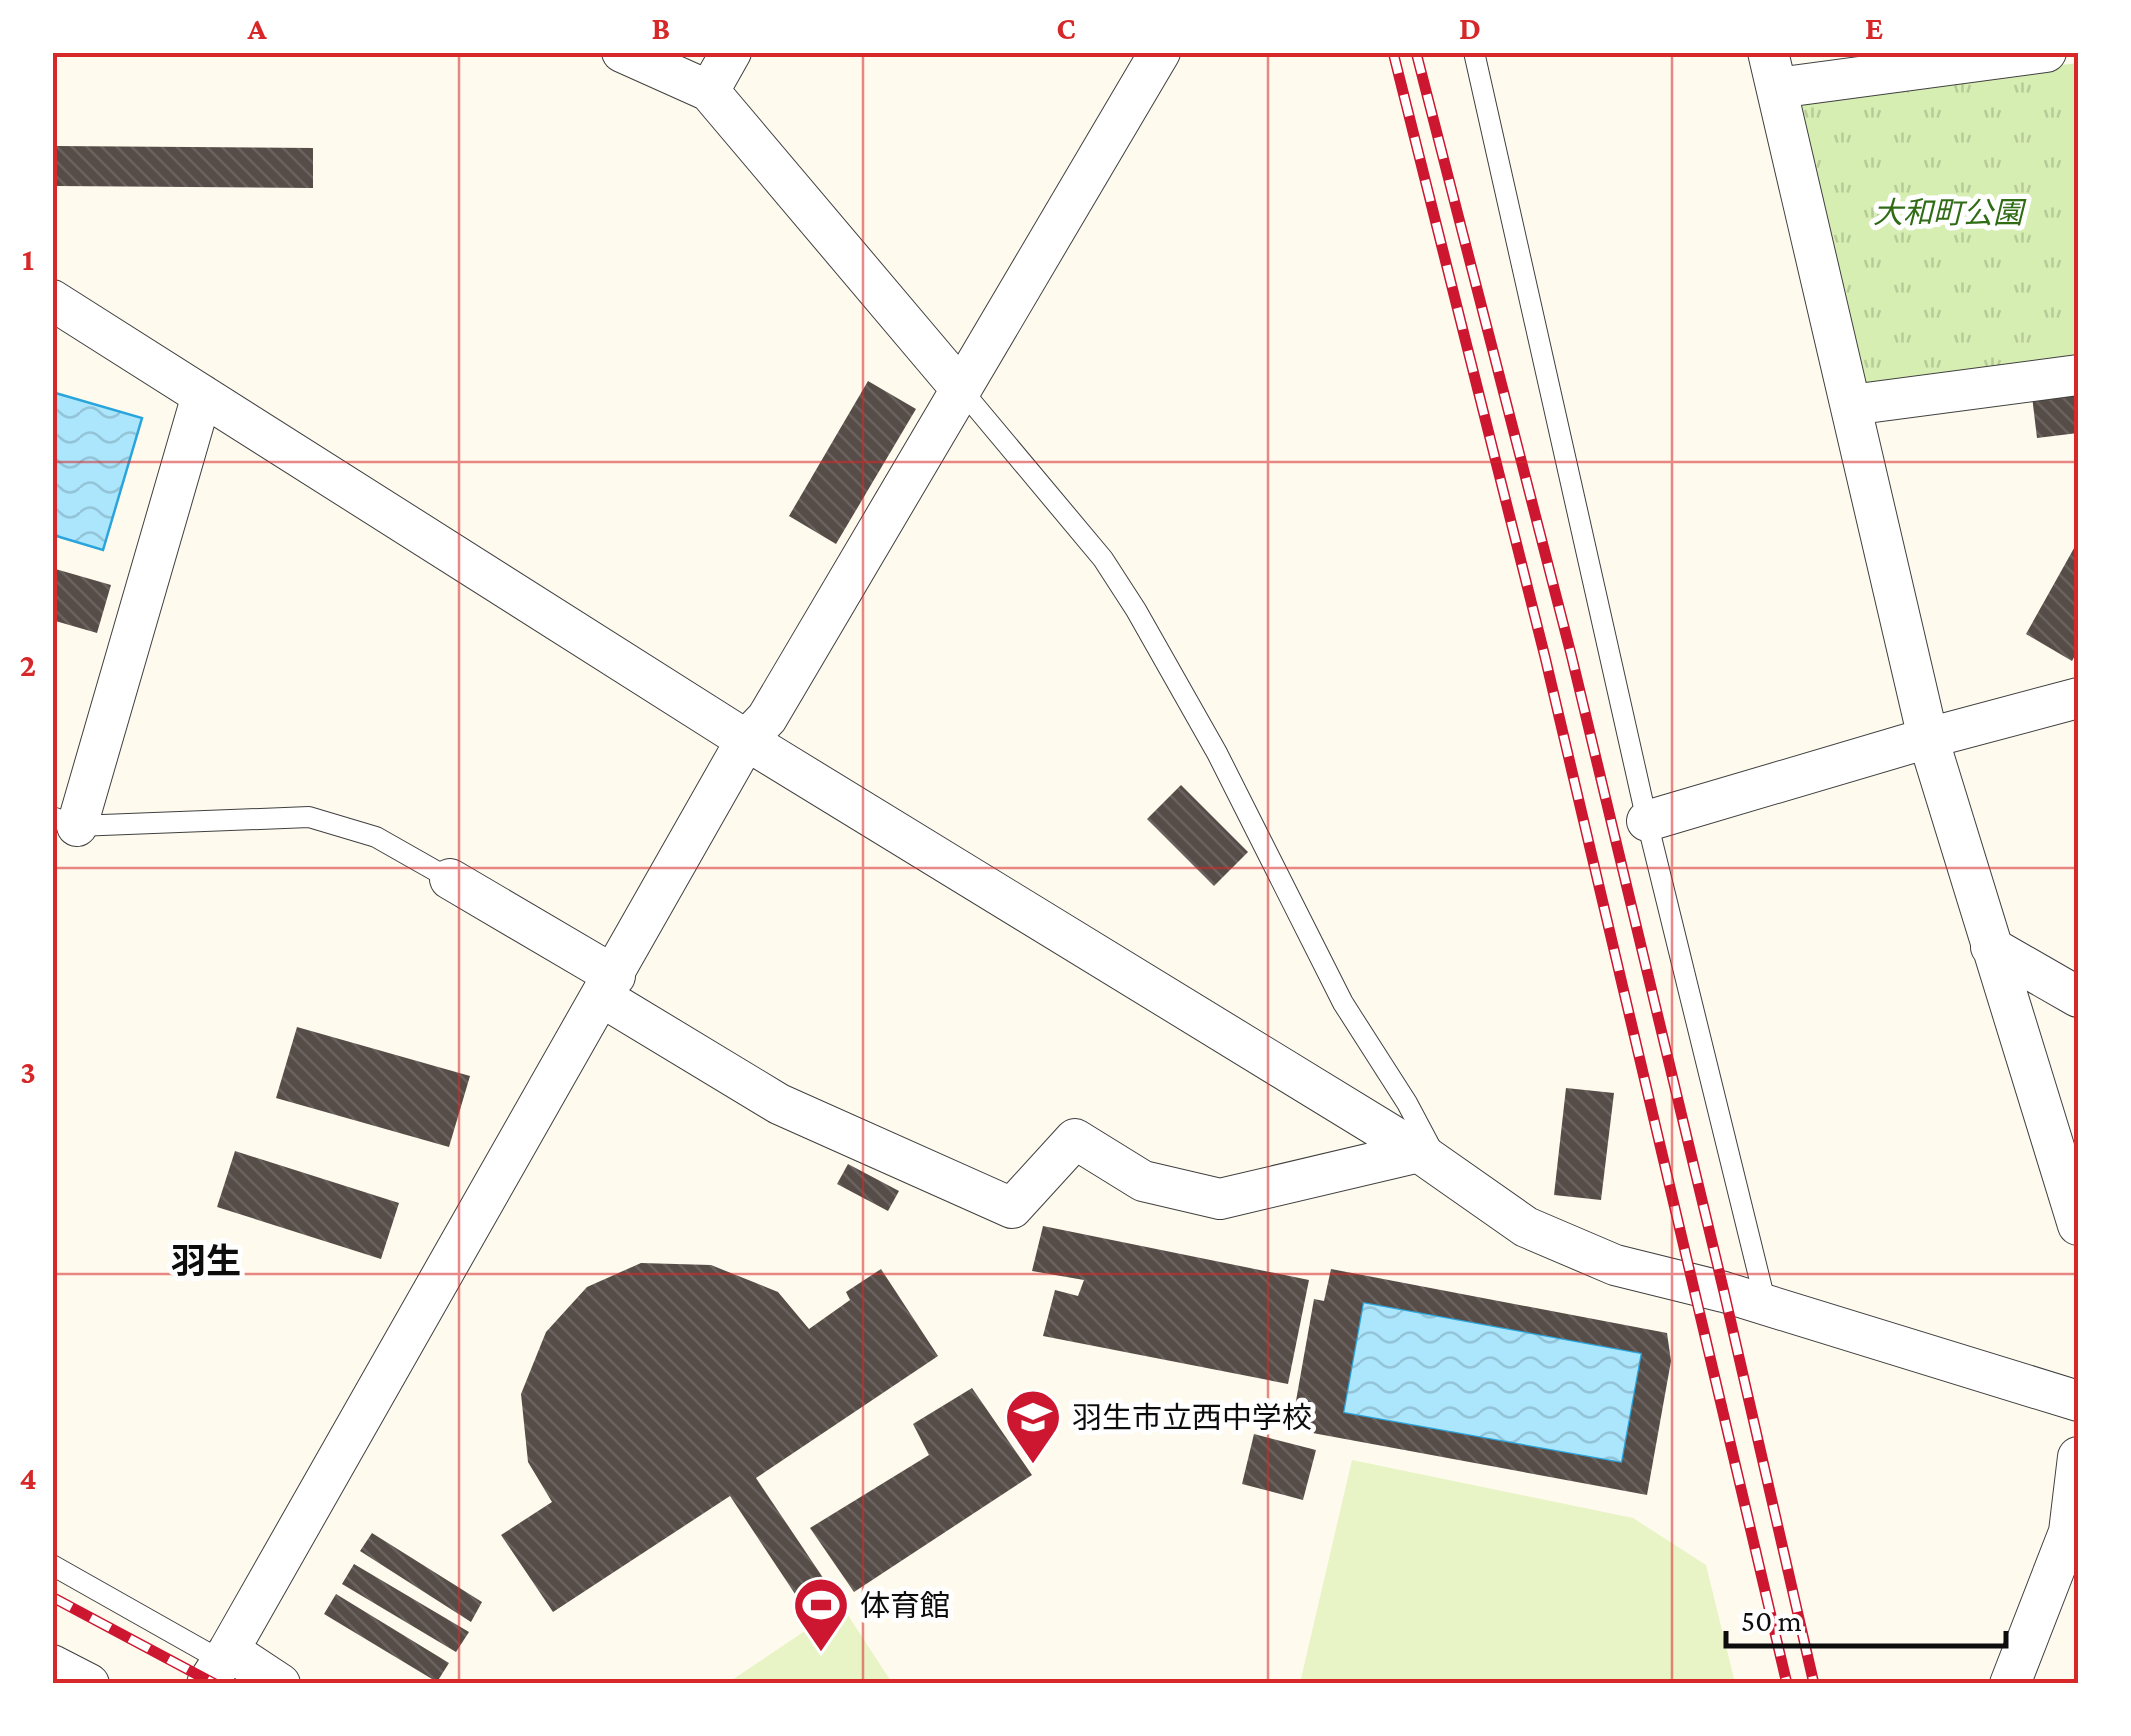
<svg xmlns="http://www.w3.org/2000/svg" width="2131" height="1736" font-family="'Crimson Pro','Noto Sans JP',serif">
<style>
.grass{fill:url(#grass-tufts)}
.pitch{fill:#e8f4c5}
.water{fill:url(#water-waves);stroke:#2aa5dc;stroke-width:2.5}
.building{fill:url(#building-back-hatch);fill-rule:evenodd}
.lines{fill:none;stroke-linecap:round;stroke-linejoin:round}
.service-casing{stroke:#404040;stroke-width:22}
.minor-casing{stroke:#404040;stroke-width:42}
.service{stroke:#fff;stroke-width:20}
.minor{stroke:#fff;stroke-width:40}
.rail-casing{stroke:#cd162f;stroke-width:11}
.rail{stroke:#fff;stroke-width:8;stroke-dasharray:22;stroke-linecap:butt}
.grid{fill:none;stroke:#d62828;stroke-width:2.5;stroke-opacity:0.55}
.labels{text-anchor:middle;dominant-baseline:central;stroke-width:10;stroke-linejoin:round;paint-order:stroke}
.park-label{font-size:30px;font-style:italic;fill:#306c16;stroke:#fff}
.poi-label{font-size:30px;fill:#0d0d0d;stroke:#fff;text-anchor:start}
.quarter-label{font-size:35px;font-weight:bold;fill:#0d0d0d;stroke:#fff}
.neatline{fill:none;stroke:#d62828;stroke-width:4}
.grid-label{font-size:32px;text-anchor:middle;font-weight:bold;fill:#d62828}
</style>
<defs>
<pattern id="grass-tufts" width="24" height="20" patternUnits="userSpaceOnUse" patternTransform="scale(2.5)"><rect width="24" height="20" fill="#d7eeb2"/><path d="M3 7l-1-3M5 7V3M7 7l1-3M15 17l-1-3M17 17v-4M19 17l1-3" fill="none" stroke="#b7cb98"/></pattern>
<pattern id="water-waves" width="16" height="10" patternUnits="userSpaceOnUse" patternTransform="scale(2.5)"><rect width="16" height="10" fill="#ace6fd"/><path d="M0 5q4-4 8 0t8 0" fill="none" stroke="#93c4d8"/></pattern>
<pattern id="building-back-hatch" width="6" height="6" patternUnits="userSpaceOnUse" patternTransform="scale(2.5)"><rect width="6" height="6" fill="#574d48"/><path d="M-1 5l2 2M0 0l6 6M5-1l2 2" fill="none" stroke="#6a625e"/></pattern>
</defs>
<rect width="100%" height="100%" fill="#fffaee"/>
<!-- grass -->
<path class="grass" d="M2078,63V363L1858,392L1787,96Z"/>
<!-- pitch -->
<path class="pitch" d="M1352,1460L1633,1518L1706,1565L1735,1683H1300Z
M842,1606L892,1683L726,1684Z"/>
<!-- water -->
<path class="water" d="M52,392L142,418L103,550L53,535Z
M1363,1302L1642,1353L1622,1463L1343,1413Z"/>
<!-- building -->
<path class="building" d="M56,146L313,148V188L56,186Z
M868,381L916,409L836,544L789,516Z
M2078,382V433L2037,438L2031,388Z
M2078,541V650L2072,661L2026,634Z
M52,568L111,585L97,633L52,620Z
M1181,785L1248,852L1214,886L1147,819Z
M297,1027L470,1076L449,1147L276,1098Z
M1566,1088L1614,1093L1601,1200L1554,1195Z
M235,1151L399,1203L381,1259L217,1207Z
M848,1164L899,1191L888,1211L837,1184Z
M1043,1226L1309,1280L1288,1384L1043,1336L1055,1290L1078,1296L1084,1280L1032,1271Z
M641,1263L711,1265L778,1292L809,1329L850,1300L846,1292L881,1269L938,1356L756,1478L842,1606L815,1624L730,1496L553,1612L501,1535L552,1502L528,1462L521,1394L546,1332L587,1287Z
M1331,1269L1667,1333L1671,1361L1647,1495L1291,1429L1314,1299L1324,1301ZM1363,1302L1642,1353L1622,1463L1343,1413Z
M972,1388L1032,1475L854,1592L810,1528L929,1455L913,1424Z
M1254,1434L1316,1450L1303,1500L1242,1484Z
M372,1533L482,1602L471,1622L360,1551Z
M354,1564L469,1632L456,1652L342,1584Z
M336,1594L449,1663L437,1682L324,1614Z"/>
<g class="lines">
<!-- service casing -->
<g class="service-casing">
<path id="service" d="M1474,52L1647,821L1766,1305
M960,388L1103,559L1136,610L1217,753L1343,1003L1407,1103L1433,1152
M52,817L77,826L309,817L376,837L450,879
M52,1565L222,1661"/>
</g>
<!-- minor casing -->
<g class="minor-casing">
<path id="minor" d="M622,52L709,91L960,388
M1768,52L1928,738L2078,1225
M1777,88L2046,52
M709,91L731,52
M52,300L746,740L1419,1152L1526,1227L1615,1265L1724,1292L2078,1401
M1851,405L2078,375
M1647,821L1928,738L2078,698
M77,826L202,395
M450,879L615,976
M1991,947L2078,997
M602,997L779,1104L1012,1208L1075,1139L1143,1181L1220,1199L1419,1152
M229,1650L280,1684
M52,1665L89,1684
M207,1684L229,1650L746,740L767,718L1160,52
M2010,1684L2069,1532L2078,1457"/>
</g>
<!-- service -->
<use href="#service" class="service"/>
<!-- minor -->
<use href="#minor" class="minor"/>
<!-- rail casing -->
<g class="rail-casing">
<path id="rail" d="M1393,52L1545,657L1787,1684
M1416,52L1571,654L1724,1292L1814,1684
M52,1597L215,1684"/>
</g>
<!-- rail -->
<use href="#rail" class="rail"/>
</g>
<!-- grid -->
<path class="grid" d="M459,52V1684M863,52V1684M1268,52V1684M1672,52V1684M52,462H2078M52,868H2078M52,1274H2078"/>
<!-- icons -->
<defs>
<g id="school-pin" transform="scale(2.875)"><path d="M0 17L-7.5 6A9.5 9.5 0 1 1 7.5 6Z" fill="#cd162f" stroke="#fff"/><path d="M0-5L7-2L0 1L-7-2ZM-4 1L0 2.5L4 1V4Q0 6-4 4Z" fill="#fff"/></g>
<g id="stadium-pin" transform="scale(2.875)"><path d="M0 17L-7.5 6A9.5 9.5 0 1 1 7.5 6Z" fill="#cd162f" stroke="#fff"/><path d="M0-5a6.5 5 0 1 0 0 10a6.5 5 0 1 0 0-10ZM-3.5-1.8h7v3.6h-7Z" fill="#fff"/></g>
</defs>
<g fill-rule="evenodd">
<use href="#school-pin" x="1033" y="1417"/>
<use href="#stadium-pin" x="821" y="1605"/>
</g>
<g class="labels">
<!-- park labels -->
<g class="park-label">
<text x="1948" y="212">大和町公園</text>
</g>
<!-- poi labels -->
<g class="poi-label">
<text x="1072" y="1417">羽生市立西中学校</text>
<text x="860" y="1605">体育館</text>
</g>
<!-- quarter labels -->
<g class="quarter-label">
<text x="206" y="1261">羽生</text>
</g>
</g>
<!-- border -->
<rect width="2131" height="1736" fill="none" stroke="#ffffff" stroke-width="110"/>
<!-- scale -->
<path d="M1726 1631v15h280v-15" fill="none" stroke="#0d0d0d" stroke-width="5"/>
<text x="1741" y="1631" font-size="30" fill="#0d0d0d" stroke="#ffffff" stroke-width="8" paint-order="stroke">50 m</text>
<rect x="55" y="55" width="2021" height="1626" class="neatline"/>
<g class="grid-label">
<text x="257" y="39">A</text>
<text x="661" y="39">B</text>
<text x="1066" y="39">C</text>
<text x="1470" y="39">D</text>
<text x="1874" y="39">E</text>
<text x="28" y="270">1</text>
<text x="28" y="676">2</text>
<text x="28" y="1083">3</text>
<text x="28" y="1489">4</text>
</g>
</svg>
